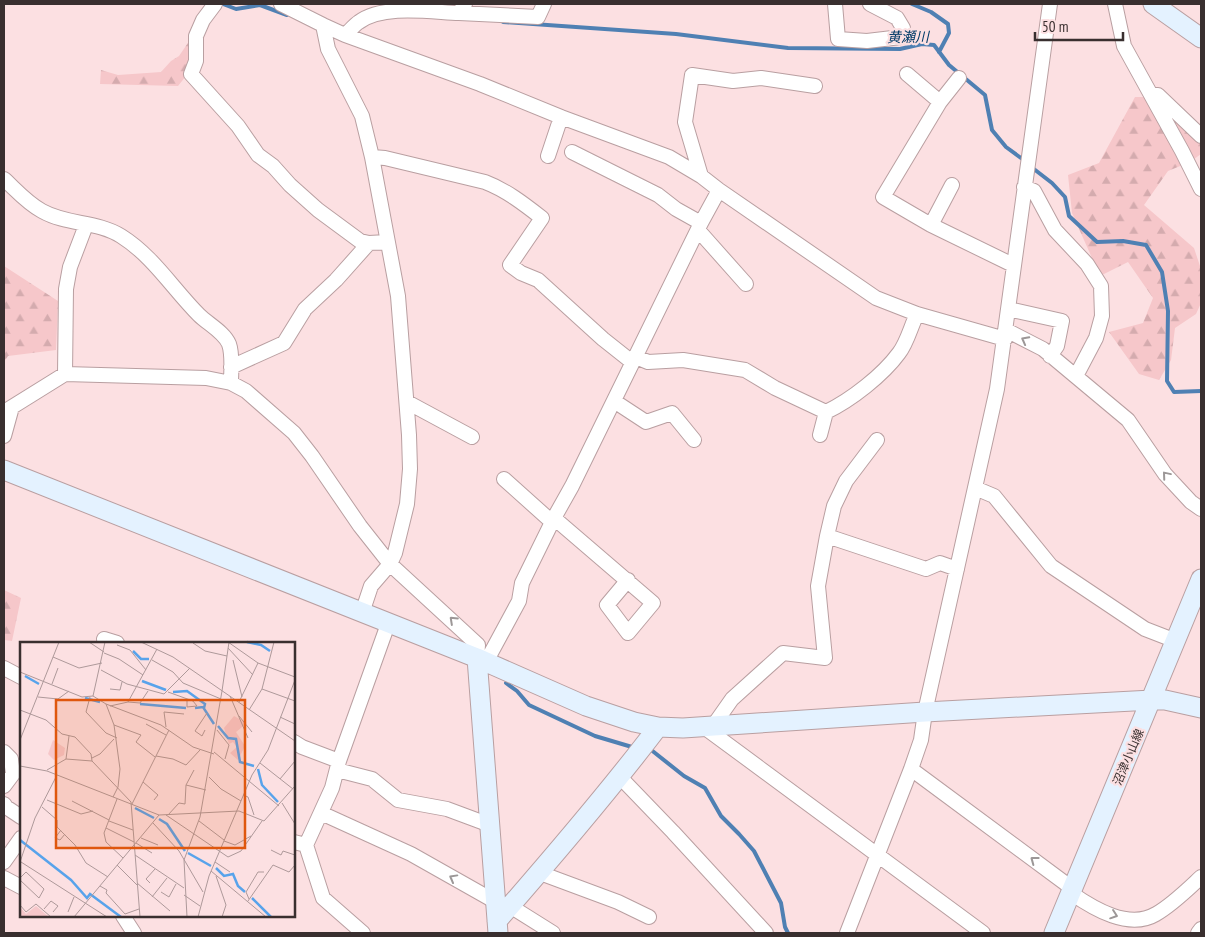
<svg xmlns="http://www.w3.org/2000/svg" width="1205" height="937" font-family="'PT Sans Narrow','Noto Sans JP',sans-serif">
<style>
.forest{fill:url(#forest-firs)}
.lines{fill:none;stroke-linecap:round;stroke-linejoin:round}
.stream{stroke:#4f80b3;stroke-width:4}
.street-casing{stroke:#b99fa1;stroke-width:16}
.secondary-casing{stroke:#b99fa1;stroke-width:21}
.street{stroke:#fff;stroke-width:14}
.secondary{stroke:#e4f2ff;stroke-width:19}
.oneway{stroke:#9c9797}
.labels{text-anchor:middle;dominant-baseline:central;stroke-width:4.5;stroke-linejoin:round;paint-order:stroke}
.street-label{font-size:12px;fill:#392f2f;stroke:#fce0e2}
.water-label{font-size:14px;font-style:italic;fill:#003a67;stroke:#fce0e2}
.inset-river{fill:none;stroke:#58a3eb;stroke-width:2.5}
.inset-road{fill:none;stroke:#ae999a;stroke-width:1}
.view{fill:#df570e;fill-opacity:0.15;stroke:#df570e;stroke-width:2.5}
.inset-edge{fill:none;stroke:#392f2f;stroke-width:2.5}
</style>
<defs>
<pattern id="forest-firs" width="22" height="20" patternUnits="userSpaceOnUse" patternTransform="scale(1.25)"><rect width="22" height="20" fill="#f6c7ca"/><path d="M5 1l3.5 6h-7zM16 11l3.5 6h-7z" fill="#d4abae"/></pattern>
</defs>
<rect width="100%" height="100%" fill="#fce0e2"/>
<!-- forest -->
<path class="forest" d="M192,37L190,71L178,86L100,84L101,70L118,75L161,72L171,61L179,56Z
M1135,97H1158L1201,130V154L1190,162L1168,171L1144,205L1194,248L1201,269V303L1196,314L1175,328L1171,360L1159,380L1139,374L1109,332L1143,323L1153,298L1128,262L1100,276L1072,213L1068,175L1099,163Z
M4,266L58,301L56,350L8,356L4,362Z
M4,590L21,598L12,641L4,640Z"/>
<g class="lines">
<!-- stream -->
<path class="stream" d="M223,4L236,9L260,5L287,15
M912,4L931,12L948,24L949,33L939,52
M503,22L676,34L788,48L900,49L922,44L934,45L949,65L985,95L992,130L1006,147L1025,161
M1030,166L1052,183L1065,197L1069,216L1097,242L1123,241L1146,245L1162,272L1168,311L1167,381L1174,392L1201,391
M506,683L517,691L529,705L595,736L632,747
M650,749L684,776L705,788L721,816L739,834L754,851L781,903L785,927L788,933"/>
<!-- street casing -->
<g class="street-casing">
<path id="street" d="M215,4L203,20L196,36V61L191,74L238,126L258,155L273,166L290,185L318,210L360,241L369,243L387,242
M281,4L323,25L328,49L362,116L372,157L398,296L409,435L410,469L407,504L395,553L390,564L371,586L362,613
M835,4L838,39L867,41L901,37L903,28L897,18L870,4
M1115,4L1124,46L1182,151L1201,189
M459,13L538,17L544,4
M323,25L345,35L480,84L561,117L669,157L701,176L719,190L876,298L917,314L1005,339
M345,35C350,31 354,25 359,22C383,4 431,12 459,13L465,4
M907,74L940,102
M1152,95H1158L1201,136
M572,152L658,195L676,209L701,223
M548,156L561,117
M372,157L385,158L485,182C506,190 524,204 542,218L510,265L521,273L538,280L603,339L632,362
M701,176L685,122L692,75L733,81L761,78L815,86
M4,179C16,190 27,203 42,211C67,225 97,221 121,236C153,256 173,289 199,315C208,324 224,332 229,344C233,355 231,371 231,383
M952,185L931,225L883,197L940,102L959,78
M1024,187L1034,191L1055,230L1087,264L1101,286L1102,316L1096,338L1076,376
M931,225L1013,265
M698,230L746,284
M1008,309L1062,321L1057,346L1050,356
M1006,330L1043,349L1128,420L1165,474L1191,502L1201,509
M636,357L648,362L683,360L745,370L775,388L826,412C851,400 883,375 899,353C907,343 911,326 917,314
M231,367L284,343L305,309L336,280L369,243
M65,374L66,289L70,267L86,225
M614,401L646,422L672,413L694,440
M407,402L472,437
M4,412L65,374L206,378L231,383L246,391L294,433L312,456L360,526L390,564L478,645L477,658
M820,435L826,412
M4,436L12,407
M504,479L552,522
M975,488L994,496L1051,566L1145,629L1176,641
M554,518L653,603L628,633L607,605L628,580
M827,536L926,569L940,563L957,569
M104,639L117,643
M486,662L519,601L522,583L554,518L572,486L701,223L719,190
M4,668L21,677
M713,726L732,699L783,653L825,658L818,586L827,536L834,506L846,481L877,440
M704,727L983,933
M294,742L302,747L339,761
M4,752L11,759L13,774L4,786
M911,769L1073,889
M337,770L372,779L398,800L447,809L490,825
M620,777L673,832L766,933
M4,804L6,807L21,817
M321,813L411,854L496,902
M294,842L306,845
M4,862L21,838
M540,873L618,902L649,917
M4,878L21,887
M1071,893C1094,909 1129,930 1156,914C1172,905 1187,890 1201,877
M510,906L553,933
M123,916L134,933
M363,933L323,898L306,845L332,788L339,761L388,624
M847,933L911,769L921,740L925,712L997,389L1050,4
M1198,933L1201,929"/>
</g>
<!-- secondary casing -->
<g class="secondary-casing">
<path id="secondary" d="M1153,4L1201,38
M4,470L477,658L586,706L634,722L658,727L683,728L925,712L1152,700H1165L1201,708
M477,658L498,933
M497,921C553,857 607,794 658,727
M1054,933L1201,579"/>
</g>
<!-- street -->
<use href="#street" class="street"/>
<!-- secondary -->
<use href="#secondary" class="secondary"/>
</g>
<!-- one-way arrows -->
<defs><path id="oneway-chevron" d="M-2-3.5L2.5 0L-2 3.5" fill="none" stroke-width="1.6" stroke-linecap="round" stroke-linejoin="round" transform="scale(1.25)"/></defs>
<g class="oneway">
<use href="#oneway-chevron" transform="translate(1025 340) rotate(-152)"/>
<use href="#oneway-chevron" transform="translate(1166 475) rotate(-130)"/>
<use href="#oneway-chevron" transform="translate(453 620) rotate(-137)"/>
<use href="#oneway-chevron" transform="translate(1034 860) rotate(-143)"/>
<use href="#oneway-chevron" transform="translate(453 878) rotate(-151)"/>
<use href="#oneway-chevron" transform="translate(1114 915) rotate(19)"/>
</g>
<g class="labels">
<!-- street labels -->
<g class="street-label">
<text transform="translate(1128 757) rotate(-67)">沼津小山線</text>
</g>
<!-- water labels -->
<g class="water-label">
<text transform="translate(908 37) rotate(-1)">黄瀬川</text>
</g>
</g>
<!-- overview -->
<g transform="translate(20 642)">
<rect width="275" height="275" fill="#fce0e2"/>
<path d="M214,74L227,81L216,90L225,104L218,118L210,111L217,105L213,100L209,102L204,86ZM33,98L45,106L44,113L34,118L28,112Z" fill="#f6c7ca"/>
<path d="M16,264L29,275H0V265L6,272Z" fill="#f6c7ca"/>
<path class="inset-river" d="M227,0L241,3L250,9M113,9L121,17H129M5,34L19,42M122,39L146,48M153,50L167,49L185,62L184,66M65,56L80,60M120,62L166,66M175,66L183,65L194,82M198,84L208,96L216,97L220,120L234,124M238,127L242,143L258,160M115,166L134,176M139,177L147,182L165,209M0,198L51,238L67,256L70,252L101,275M168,211L191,224M196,226L204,234L213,232L218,244L225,250M232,256L251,275"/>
<path class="inset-road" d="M69,0L84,10M121,0L153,15L275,99M208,0L238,21L275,35M173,1L185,9L207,14M97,3L110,8L126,28M208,6L233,33M84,11L99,17L123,33M33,15L59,26L82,21M132,18L153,30L163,41L201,57M213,18L222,55M81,28L107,42L144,52L170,26M0,30L62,55L73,54L86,62L94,83L100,127L98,145L93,155M32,42L38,26M90,47L100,48L102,40M242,47L275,59M202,49L209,0M148,50L173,59L177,64L167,65V57M73,54L85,0M210,54L228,96M18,55L38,57L49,49M70,55L66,70L86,91L97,96M108,60L120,61L128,49M219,60L238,21M86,62L141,83L173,105L194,112M90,64L108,60L137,7M0,68L26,78L42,92L55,95L71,112L72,119M229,68L242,47L254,0M219,74L232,90M260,75L275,82M126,82L146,93M94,83L121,93L116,100L135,115M146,85L144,70L164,72M185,88L182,94L175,89L187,71M197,88L209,103L205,117M0,98L39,0M194,110L259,164M136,114L153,117L166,123L180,108M72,116L80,112L94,97M46,117L49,94M240,121L273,147M0,124L27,129L139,173L219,169L244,179L275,144M27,128L46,117L72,119L111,160L120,275M189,135L201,147L221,159M260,137L275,119M123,140L138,153L134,158M166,143L186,148M223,153L228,155L234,173M97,157L84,191L86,200L103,216M27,158L61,172L73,169M52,159L89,178M262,161L275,182M112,162L149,88M22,165L37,178V185L55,203L66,221L88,235M146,173L208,215L221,209L242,179M148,173L159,161L165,162L166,143L174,128M89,179L113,188M179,179L204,198M133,181L159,209L183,250M86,186L114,200M41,188L35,196L40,198L45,192M121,196L138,203M204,199L215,203L231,194M116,201L132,211M251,208L261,213L263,209L275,213M115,213L164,246M0,220L15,176L37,133M1,220L87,275M195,220L210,230M97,223L117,243M191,229L246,275M196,234L206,263L202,275M0,236L6,230L24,247L19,256L0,238M117,241L150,269M130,241L126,237L135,227M80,244L87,248L86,251L105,272L119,267M141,250L149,255L156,242M164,253L180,264M132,255L147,236M229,257L226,250L238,230H244M228,259L253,223L269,230L275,223M0,263L6,270L16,262L31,275M24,267L31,259L38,264L33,270M48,270L54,255M54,275L139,173M167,275L164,218L180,175L202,49M178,275L189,234L232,133L248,108L275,38"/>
<path class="view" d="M36,58H225V206H36Z"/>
<rect width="275" height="275" class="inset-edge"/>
</g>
<!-- border -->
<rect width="1205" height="937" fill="none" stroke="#392f2f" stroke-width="10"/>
<!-- scale -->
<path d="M1035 32v8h88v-8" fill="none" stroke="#392f2f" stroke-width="2.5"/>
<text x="1042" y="32" font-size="15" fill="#392f2f" stroke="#fce0e2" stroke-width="4" paint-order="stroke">50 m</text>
</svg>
